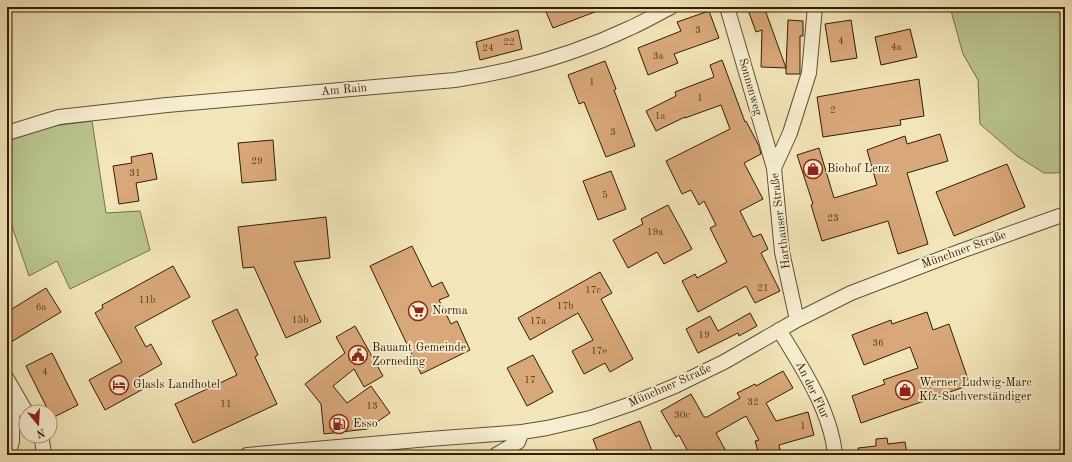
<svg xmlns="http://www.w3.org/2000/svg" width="1072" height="462" font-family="'Old Standard TT',serif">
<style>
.green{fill:#bac58f;stroke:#767148}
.building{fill:#d8a77a;stroke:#331d00}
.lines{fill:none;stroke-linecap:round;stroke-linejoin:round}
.minor-casing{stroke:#634f2e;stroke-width:16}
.minor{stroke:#f7eed2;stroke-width:14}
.labels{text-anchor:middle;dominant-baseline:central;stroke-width:3.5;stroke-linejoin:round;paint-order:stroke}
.number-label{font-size:10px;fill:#5c401e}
.street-label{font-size:12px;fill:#331d00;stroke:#f7eed2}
.poi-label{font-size:12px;fill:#331d00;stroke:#f7eed2;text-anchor:start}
</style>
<rect width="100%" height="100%" fill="#f2e5b9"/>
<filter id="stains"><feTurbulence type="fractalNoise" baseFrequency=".005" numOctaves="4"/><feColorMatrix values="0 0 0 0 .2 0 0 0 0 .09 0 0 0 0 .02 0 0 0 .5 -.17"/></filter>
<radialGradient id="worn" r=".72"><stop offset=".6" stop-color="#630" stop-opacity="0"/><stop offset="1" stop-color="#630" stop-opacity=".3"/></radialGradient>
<!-- green -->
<path class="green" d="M950,7H1065V171L1056,173H1044L1017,156L980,124L978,80L963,54Z
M92,121L106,213L140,211L150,250L70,289L57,261L29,276L7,212V141L53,126Z"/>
<!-- building -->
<path class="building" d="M544,7H605V8L553,28Z
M747,7H764L786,68L788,20L803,21V36H800V74H786V68L761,67L762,30L756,32Z
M709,11L719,38L674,54L678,63L648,75L638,48L681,31L677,22Z
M851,20L857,58L831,62L825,24Z
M910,29L917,57L881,65L875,37Z
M518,30L522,49L480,60L476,42Z
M722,60L745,122L746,121L759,146L761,154L744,163L763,199L740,211L753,237L761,234L768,249L761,253L780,291L755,303L746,286L698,312L682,281L695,274L697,278L727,262L710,228L716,225L704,201L699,205L691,190L682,194L666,161L730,129L721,105L685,118V117L656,131L646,111L676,96L675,92L714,77L710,65Z
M605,61L616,89L614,90L635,146L606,157L584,102L579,104L568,75Z
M919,79L924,116L900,120L901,125L823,137L817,97Z
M940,134L948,161L907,173L928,244L898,254L888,221L822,241L811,205L813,204L797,155L819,148L834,198L877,185L867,150L905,136L907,144Z
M273,140L276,180L242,183L238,143Z
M152,153L157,179L136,183L139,201L119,204L113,166L132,163L131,157Z
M1007,164L1025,207L954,236L936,192Z
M611,171L626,209L598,220L583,181Z
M668,205L692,249L664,264L657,252L628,268L613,240L643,224L641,219Z
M326,217L330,258L294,262L321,322L286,338L254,267L243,268L238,227Z
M412,246L432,287L442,282L449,296L439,300L451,324L457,321L470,350L421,374L370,266Z
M173,266L190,297L135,327L146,347L151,344L162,364L139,377L145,388L105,410L89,380L122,362L95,313L103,308L102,305Z
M600,272L612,293L601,299L633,359L610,372L605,363L584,374L572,351L593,340L578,313L530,340L518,318Z
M46,288L61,312L11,342L7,336V312Z
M237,309L258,355L255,357L277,404L193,443L175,404L237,375L212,321Z
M927,312L933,330L949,324L970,385L861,423L852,396L885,384L883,380L918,368L910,347L864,365L852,335L891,320L892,324Z
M750,313L757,326L739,336L738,333L698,353L686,329L710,316L718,331Z
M355,326L383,376L364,387L354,369L333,386L347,403L371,386L390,413L367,429L324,434L321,404L305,384L345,353L336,337Z
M52,353L78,405L52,418L26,366Z
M533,355L553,392L527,406L507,368Z
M783,371L793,388L766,403L776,421L808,412L814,435L779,445L780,451L765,455H759L755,441L759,440L746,416L716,433L728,455H690L679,435L676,437L661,411L691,394L704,417H707L740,398L737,393L755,384L756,386Z
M640,421L652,451L641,455H599L593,439Z
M887,438L888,444L905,442L907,455H859L858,448L876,446V439Z"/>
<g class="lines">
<!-- minor casing -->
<g class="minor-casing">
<path id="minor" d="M727,7L774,168L782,252L797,320
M7,133L59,117L167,105L455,80C515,71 575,54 630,28C644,22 657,14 671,7
M774,168L790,133L809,73L815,7
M779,330C802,367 831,411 835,455
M7,379L26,412
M40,436L42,440L44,455
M8,455L12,441L13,390
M247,455L429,439L522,432L547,428L590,418L631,404L675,386L724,362L797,320L851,293L961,251L1065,214
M496,455L518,442L522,432"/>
</g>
<!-- minor -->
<use href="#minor" class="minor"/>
</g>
<!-- icons -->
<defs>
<g id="shop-ring" transform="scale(1)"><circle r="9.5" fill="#f7eed2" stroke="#8f2418" stroke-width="1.5"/><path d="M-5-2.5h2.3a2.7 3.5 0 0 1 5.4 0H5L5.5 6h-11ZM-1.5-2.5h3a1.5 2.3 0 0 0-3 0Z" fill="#8f2418"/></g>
<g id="supermarket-ring" transform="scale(1)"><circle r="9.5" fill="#f7eed2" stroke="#8f2418" stroke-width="1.5"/><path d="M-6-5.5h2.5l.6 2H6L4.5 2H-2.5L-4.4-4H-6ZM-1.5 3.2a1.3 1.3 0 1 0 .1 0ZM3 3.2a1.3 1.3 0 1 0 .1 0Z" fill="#8f2418"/></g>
<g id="civic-ring" transform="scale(1)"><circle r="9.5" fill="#f7eed2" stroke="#8f2418" stroke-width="1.5"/><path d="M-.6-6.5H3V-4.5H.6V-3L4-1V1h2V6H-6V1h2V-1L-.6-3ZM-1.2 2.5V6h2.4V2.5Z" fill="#8f2418"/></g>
<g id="hotel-ring" transform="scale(1)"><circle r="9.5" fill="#f7eed2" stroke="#8f2418" stroke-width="1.5"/><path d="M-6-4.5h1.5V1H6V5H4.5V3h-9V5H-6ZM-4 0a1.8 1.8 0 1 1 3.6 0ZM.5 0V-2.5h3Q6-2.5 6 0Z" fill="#8f2418"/></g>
<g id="fuel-ring" transform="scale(1)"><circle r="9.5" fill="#f7eed2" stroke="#8f2418" stroke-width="1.5"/><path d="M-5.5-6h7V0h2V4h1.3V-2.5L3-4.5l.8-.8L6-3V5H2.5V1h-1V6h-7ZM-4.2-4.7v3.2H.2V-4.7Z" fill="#8f2418"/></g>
</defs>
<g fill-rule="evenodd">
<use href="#shop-ring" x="813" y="169"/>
<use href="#supermarket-ring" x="418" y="311"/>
<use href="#civic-ring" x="358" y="355"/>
<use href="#hotel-ring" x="119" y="385"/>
<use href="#shop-ring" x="905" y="390"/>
<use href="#fuel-ring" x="339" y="424"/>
</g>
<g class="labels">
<!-- number labels -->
<g class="number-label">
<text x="698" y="30">3</text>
<text x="841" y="41">4</text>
<text x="509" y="42">22</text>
<text x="896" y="47">4a</text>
<text x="488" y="48">24</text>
<text x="658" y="56">3a</text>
<text x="592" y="82">1</text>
<text x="700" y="98">1</text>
<text x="833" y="110">2</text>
<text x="660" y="116">1a</text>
<text x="613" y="132">3</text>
<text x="257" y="161">29</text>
<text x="135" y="173">31</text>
<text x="605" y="195">5</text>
<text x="833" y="218">23</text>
<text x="655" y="232">19a</text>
<text x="763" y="288">21</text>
<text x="593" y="290">17c</text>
<text x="147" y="300">11b</text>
<text x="565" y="306">17b</text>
<text x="41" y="307">6a</text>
<text x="300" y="320">15b</text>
<text x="538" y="321">17a</text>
<text x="704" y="335">19</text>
<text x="878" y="343">36</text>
<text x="599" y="351">17e</text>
<text x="45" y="372">4</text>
<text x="530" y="380">17</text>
<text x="753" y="402">32</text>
<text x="226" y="404">11</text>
<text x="372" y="406">13</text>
<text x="682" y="415">30c</text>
<text x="803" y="426">1</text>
</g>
<!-- street labels -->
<g class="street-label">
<text transform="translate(750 87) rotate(74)">Sonnenweg</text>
<text transform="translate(344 90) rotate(-5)">Am Rain</text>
<text transform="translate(781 221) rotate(-97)">Harthauser Straße</text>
<text transform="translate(964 250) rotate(-20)">Münchner Straße</text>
<text transform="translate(670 386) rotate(-24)">Münchner Straße</text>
<text transform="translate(812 390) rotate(64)">An der Flur</text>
</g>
<!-- poi labels -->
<g class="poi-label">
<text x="827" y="169">Biohof Lenz</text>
<text x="432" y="311">Norma</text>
<text x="372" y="348">Bauamt Gemeinde<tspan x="372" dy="14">Zorneding</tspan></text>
<text x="919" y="383">Werner Ludwig-Marc<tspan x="919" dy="14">Kfz-Sachverständiger</tspan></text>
<text x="133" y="385">Glasls Landhotel</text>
<text x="353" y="424">Esso</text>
</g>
</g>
<!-- margin -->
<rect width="1072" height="462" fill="none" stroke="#f2e5b9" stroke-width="24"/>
<rect x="8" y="8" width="1056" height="446" fill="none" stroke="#331d00" stroke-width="2"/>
<rect x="12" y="12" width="1048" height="438" fill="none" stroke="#331d00"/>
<!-- north arrow -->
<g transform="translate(38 424) rotate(162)"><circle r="19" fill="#f7eed2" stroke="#a99a7e"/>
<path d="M0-3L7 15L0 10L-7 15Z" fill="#8f2418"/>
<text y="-6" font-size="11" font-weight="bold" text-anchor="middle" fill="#331d00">N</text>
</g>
<rect width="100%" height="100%" filter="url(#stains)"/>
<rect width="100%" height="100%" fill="url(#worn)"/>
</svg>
